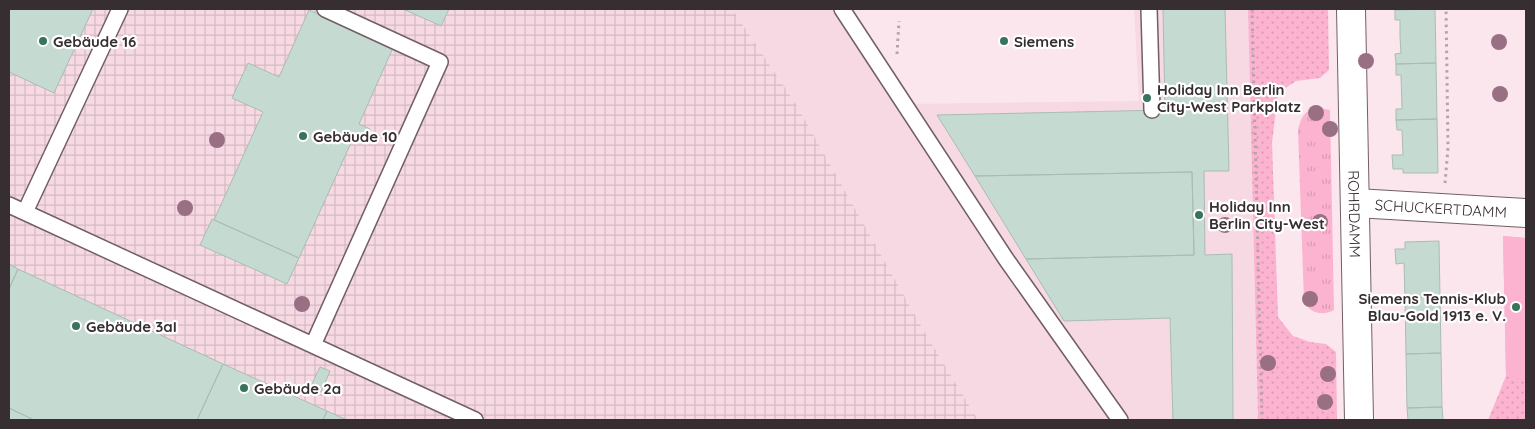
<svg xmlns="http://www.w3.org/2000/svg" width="1535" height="429" font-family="Quicksand,sans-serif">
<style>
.built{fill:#f7d9e4}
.industrial{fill:url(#industrial-grid)}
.grass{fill:url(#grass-tufts)}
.park{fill:url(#park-dots)}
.pitch{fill:#fcb3d0}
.building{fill:#c5dad0;stroke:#a9bdb3}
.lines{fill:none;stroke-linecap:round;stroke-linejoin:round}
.lane-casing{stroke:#725f66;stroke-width:18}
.street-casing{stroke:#725f66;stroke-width:30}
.secondary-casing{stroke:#725f66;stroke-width:30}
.path{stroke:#b4a3a9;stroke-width:3;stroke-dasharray:2.5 4;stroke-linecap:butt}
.lane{stroke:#fff;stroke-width:15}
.street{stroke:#fff;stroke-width:28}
.secondary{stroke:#fff;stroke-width:28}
.tree{fill:#997083}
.poi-dot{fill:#39735c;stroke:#fff;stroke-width:2}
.labels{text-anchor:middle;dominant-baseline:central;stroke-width:4.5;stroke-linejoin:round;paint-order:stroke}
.poi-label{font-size:15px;font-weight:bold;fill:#362e31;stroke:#fff;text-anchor:start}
.street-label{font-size:15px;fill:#362e31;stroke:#fff}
</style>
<defs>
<pattern id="industrial-grid" width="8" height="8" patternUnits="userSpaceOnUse" patternTransform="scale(1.25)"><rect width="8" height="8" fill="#f7d9e4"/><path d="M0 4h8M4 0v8" fill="none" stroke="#d4bbc4"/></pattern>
<pattern id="grass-tufts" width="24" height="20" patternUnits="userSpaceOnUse" patternTransform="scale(1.25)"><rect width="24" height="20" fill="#fcb3d0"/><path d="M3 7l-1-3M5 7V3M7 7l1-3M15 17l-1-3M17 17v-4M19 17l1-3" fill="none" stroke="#d99ab3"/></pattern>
<pattern id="park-dots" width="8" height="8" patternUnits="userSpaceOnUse" patternTransform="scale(1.25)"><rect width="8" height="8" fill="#fcb3d0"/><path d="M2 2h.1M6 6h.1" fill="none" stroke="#d99ab3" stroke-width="1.8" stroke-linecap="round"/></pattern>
</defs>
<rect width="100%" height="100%" fill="#fce6ee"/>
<!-- built -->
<path class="built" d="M732,9H834L897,104L1139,101L1134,9H1248L1258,420H978L924,331L796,104Z"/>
<!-- industrial -->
<path class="industrial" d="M9,9H732L796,104L924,331L978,420H9Z"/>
<!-- grass -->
<path class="grass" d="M1319,108L1330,110L1334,310C1323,316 1311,314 1304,302L1298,129C1302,116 1304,110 1319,108Z"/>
<!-- park -->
<path class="park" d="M1248,9H1328L1329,70L1320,78L1296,81L1278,93L1272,143L1278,317L1293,336L1310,342L1326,344L1336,352L1337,420H1258Z
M1503,236L1526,238V420H1488L1506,376Z"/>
<!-- pitch -->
<path class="pitch" d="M1503,236L1526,238V380L1506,376Z"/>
<!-- building -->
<path class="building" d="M9,9H93L54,93L9,72Z
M403,9H449L441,26Z
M1163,9H1225L1229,171H1204L1205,255L1232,254L1233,420H1173L1170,318L1064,321L1026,259L1194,255L1192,172L975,176L937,115L1165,110Z
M1435,9L1436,63L1396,64L1395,54L1401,53L1400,37V20H1395V10Z
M309,10L393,48L359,124L370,129L366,139L355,134L299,258L214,220L263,112L232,98L248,63L279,77Z
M1436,63L1437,119L1396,120V109H1402L1401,75H1396V64Z
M1437,119L1438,173H1403V169H1393L1392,155H1403L1402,130H1397L1396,120Z
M1192,172L1194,255L1026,259L975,176Z
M212,219L299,258L287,284L200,245Z
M1439,241L1440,297L1405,298L1404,263L1396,264L1395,249H1405V242Z
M9,264L18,269L9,289Z
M18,269L223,364L197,420H34L9,408V289Z
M1440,297L1441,353L1406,354L1405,298Z
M1441,353L1442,407L1407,408L1406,354Z
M223,364L327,411L323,420H197Z
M320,367L330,371L321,392L310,388Z
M1442,407L1443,420H1408L1407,408Z
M9,408L34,420H9Z
M327,411L347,420H323Z"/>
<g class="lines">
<!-- lane casing -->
<g class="lane-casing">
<path id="lane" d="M842,9L1006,259L1120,420
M1149,9L1152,110
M9,205L475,420
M25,212L120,9
M313,345L440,62L325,9"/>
</g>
<!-- street casing -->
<g class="street-casing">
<g id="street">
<path id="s1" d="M1356,203L1526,213"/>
</g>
</g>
<!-- secondary casing -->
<g class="secondary-casing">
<g id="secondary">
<path id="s2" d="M1351,9L1359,420"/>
</g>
</g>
<!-- path -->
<path class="path" d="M1252,9L1262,420
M897,54L899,21
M1445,183L1448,148L1446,9"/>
<!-- lane -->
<use href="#lane" class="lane"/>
<!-- street -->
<use href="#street" class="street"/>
<!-- secondary -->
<use href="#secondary" class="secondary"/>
</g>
<!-- trees -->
<g class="tree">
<circle cx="1499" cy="42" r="8"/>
<circle cx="1366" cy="61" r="8"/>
<circle cx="1500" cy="94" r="8"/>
<circle cx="1316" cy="113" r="8"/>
<circle cx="1330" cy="129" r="8"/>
<circle cx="217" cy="140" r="8"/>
<circle cx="185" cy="208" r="8"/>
<circle cx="1320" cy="222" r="8"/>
<circle cx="1225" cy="225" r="8"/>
<circle cx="1310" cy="299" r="8"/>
<circle cx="302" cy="304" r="8"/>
<circle cx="1268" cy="363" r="8"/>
<circle cx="1328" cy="374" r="8"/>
<circle cx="1325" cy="402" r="8"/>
</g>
<!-- markers -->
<g class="poi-dot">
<circle cx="43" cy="41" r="5"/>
<circle cx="1004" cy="41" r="5"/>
<circle cx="1147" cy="98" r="5"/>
<circle cx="303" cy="136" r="5"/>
<circle cx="1199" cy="215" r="5"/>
<circle cx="1516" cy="307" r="5"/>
<circle cx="76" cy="326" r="5"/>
<circle cx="244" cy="388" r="5"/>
</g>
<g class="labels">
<!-- poi labels -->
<g class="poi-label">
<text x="53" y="41">Gebäude 16</text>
<text x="1014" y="41">Siemens</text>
<text x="1157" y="89">Holiday Inn Berlin<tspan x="1157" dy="17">City-West Parkplatz</tspan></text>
<text x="313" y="136">Gebäude 10</text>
<text x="1209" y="206">Holiday Inn<tspan x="1209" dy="17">Berlin City-West</tspan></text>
<text x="1506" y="298" text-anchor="end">Siemens Tennis-Klub<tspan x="1506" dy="17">Blau-Gold 1913 e. V.</tspan></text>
<text x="86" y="326">Gebäude 3aI</text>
<text x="254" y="388">Gebäude 2a</text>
</g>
<!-- street labels -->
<g class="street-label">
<text stroke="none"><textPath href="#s1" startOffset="85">SCHUCKERTDAMM</textPath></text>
<text stroke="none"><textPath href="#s2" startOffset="205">ROHRDAMM</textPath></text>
</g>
</g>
<!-- border -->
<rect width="1535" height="429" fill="none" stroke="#362e31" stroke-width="20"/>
</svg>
